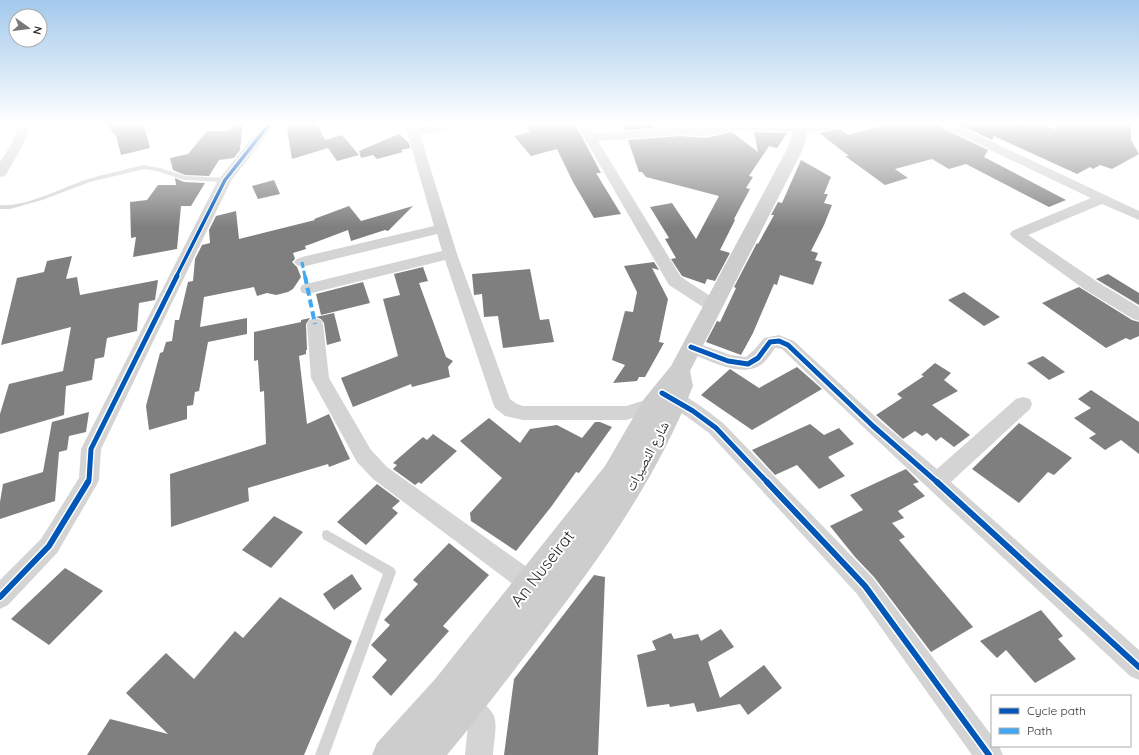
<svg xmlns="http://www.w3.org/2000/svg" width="1139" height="755" font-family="Quicksand,'Noto Naskh Arabic',sans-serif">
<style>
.building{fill:#7f7f7f}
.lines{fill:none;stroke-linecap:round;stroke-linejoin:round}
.service{fill:#d4d4d4;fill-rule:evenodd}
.minor{fill:#d4d4d4;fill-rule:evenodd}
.secondary{fill:#cdcdcd;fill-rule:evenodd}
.quiet-far1{stroke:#3fa9f5;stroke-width:3;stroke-dasharray:6 3;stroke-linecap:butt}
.quiet{stroke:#3fa9f5;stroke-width:4;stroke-dasharray:8 4;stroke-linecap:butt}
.cycleway-far2-casing{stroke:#fff;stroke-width:5.5}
.cycleway-far1-casing{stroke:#fff;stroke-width:8}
.cycleway-casing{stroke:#fff;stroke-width:9}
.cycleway-far2{stroke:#0057b8;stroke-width:3.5}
.cycleway-far1{stroke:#0057b8;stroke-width:5}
.cycleway{stroke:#0057b8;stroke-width:6}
.labels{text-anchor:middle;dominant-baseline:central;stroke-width:4;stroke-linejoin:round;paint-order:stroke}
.street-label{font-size:14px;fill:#2f2f2f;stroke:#fff}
.near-street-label{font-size:17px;fill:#2f2f2f;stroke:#fff}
</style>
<rect width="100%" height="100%" fill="#fff"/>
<!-- building -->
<path class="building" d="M105,122H143L150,148L121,155L116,136Z
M235,122H243L240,150L234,158L219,160L209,176L185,175L173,170L170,158L188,154L207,131H228Z
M286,122H316L325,140L342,135L359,155L337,161L328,148L292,159Z
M524,122H574L601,173H596L621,214L594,218L573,182L557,149L531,156L514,136L530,132Z
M622,122H652L654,128L625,130Z
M897,122H933L935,125L988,150L984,157L1066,200L1049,207L966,164L949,169L932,159L895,169L908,178L885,185L845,156H849L819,133L840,129L848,135Z
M954,122H1038L1055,130L1056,122H1131V140L1139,154L1112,169L1100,165L1093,169L1090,167L1077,174L994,136L992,140Z
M732,132L758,152L754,132L787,133L777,148L769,146L749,176L753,177L746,188L750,189L734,219L735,220L720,250L730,253L715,281L707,279L705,284L682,276L671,259L676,258L665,239L669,238L650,207L672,203L696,239L719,196L646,177L642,172H639L628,140L680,136L706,138Z
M399,134L409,143L410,148L401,150L403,152L377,159L373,155L361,158L359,151Z
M801,160L831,177L824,194H828L824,203L832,205L824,225L811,251L818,253L815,260L822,262L813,285L780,275L777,285L774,284L753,333L741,355L706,342L717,321L720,322L736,288L734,287L757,243L758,244L774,215H771L778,202L782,203Z
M175,178L184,182L205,183L191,206H181L177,249L133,257L136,237L131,238L130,202L147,200L158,185H176Z
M274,180L280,194L258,199L252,186Z
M349,206L361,221L413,206L388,231L385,230L351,241L348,230L311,244L305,246L306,249L293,253L295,259L292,262L297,267L301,277L293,289L288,292L276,295L267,293L257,296L254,287L204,297L200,327L247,318V334L208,342L199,391L195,392L193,405L187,406V419L149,430L146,406L160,353L163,352L166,342L172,341L175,320H179L188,282L193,281L195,259L202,245L210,243L209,230L216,216L236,211L239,239L315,220L314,219Z
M72,256L66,279L77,277L80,295L158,280L155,300L139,303L137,331L107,338L104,357L95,359L92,380L66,386L64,415L0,434V414L9,384L63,371L71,327L1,345L17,278L44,272L47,261Z
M654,262L659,270L652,268L668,299L659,342L664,343L645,377H639L637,381L613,383L625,365L612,360L625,311L633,312L637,292L624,266Z
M423,267L428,281L419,283L446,357L453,361L448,367L450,377L412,387L411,384L353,407L341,378L398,356L383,299L400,295L394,274Z
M530,269L540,320L549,319L554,342L503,348L498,316L484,317L482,294L474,295L472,274Z
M1108,274L1139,293V305L1096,279Z
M363,282L370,303L321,315L316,294Z
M1079,287L1132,320L1139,322V336L1130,340L1126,338L1106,348L1042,303Z
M964,292L1000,317L984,326L948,300Z
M334,313L341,341L327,345L324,323L321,319L316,317Z
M310,318L306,324L307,350H306V354L299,356L307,424L329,414L350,459L329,467L328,464L248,488L249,501L171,527L170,474L266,444L264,391L260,392L258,360L254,361V332L301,322V320Z
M1043,356L1065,372L1049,380L1027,363Z
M935,363L951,373L944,380L958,391L932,405L970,435L954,447L941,437L936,441L927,433L922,436L915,431L903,439L876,415L902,398L897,394L924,376L921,375Z
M797,367L822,389L752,430L701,395L730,369L759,388Z
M1091,390L1139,422V454L1121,440L1105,450L1089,438L1096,434L1074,418L1091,408L1078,399Z
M89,412L86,432L69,436L67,450L59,452L55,501L0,519V502L3,484L43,472L52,422Z
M489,418L520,443L530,429L557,425L582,438L595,422H600L612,427L579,473L576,472L551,507L516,551L471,521L470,513L502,478L460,441Z
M1019,423L1072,458L1054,475L1048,472L1019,503L972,469Z
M810,424L824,435L839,428L854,444L828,457L845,476L819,489L797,465L775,475L752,450Z
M433,434L457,451L421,484L419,482L415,485L393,469L397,465L393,463L423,437L427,440Z
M906,469L919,482L913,484L925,496L898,511L904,518L892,523L905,537L899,540L973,627L931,652L874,577L855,557L830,526L863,510L850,495Z
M377,484L400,501L392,508L398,513L366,545L337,522Z
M274,516L303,532L271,568L242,550Z
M449,543L489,575L443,626L449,631L391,696L372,677L387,660L371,645L390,625L384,620L418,584L413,580Z
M65,568L103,591L49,645L11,619Z
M352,574L362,589L334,610L323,594Z
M594,575L605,577L598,755H504L514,679Z
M280,597L352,641L304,755H87L110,719L168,734L126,693L166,653L194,679L235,631L243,638Z
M1041,610L1063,636L1058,639L1076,659L1035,683L1006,650L997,658L980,641Z
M721,629L734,647L708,662L720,698L764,665L782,688L748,715L740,704L697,712L694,703L670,707L669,704L647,707L637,655L656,650L652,641L671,633L674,639L698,634L701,641Z"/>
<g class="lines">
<!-- service -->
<path class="service" d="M144,165L160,168L185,176L225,178L228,180L225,182L184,180L157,171L144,169L90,182L42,200L10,209H0V205C23,208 62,188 85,180C104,174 124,170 144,165Z
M327,530L394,568L396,572L329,755H315L383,574L323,539L322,535L323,531Z"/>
<!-- minor -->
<path class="minor" d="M20,122H32L24,143L5,176L0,177V162L12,143Z
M265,122H277L231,181L101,449L99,480L96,486L57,553L8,605L0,609V580L41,539L79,478L81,449L218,180Z
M404,122H416L418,128L447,122H471L469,124L420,135L457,254L510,399L517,404L523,406H626L652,398L659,400L661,405L659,410L626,420H523L505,416L495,408L493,403L445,260L308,294L302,293L300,289L302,285L442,251L437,234L302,267L297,265L294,262L297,259L302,257L434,226Z
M575,122H587L594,134L670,128L664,122H677L683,128H706L735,122L818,124L830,122H858L852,125L818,132L735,130L706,136L680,135L598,141L681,277L718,301L720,305L718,309L712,311L706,309L669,285Z
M934,122H950L1139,211V220L1102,204L1028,235L1096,281L1139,307V321L1133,319L1084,289L1012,237L1010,234L1012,231L1091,198L936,124Z
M315,318L321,320L323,324L329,378L371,450L387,467L538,575L542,583L538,591L530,594L522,591L373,479L357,462L311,378L307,324L309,320Z
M779,335L794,341L880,421L937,469L1016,399L1023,397L1030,399L1032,404L1030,409L951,482L1139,650V680L1130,676C1014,567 896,460 782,349L775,348C771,354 766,362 759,366C740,378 704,358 685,351L682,347L685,343L691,341L731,355L746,357L754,350L764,338Z
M663,386C685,393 705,409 723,423L873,578L992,736V746H999L1003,755H972L857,594L709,433L686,416L657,398L654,393L657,388Z
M460,687C471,692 494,708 495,720C497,731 493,744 493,755H465L468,725L451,709L447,700L451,691Z"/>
<!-- secondary -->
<path class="secondary" d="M796,122H810L803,149L690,371L693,386C658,476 603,554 544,631C512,673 481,714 447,755H372L377,743L436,678L605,466L644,399L671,366L787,149Z"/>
<!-- quiet-far1 -->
<path class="quiet-far1" d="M302,262L305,277"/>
<!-- quiet -->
<path class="quiet" d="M305,276L315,324"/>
<!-- cycleway-far2 casing -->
<g class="cycleway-far2-casing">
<path id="cycleway-far2" d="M176,277L225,180L271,122"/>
</g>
<!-- cycleway-far1 casing -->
<g class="cycleway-far1-casing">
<path id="cycleway-far1" d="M691,347L728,361L748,364L758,358L770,342L779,341L788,345L873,426L938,483
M662,393L693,411L716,428L768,483
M87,483L89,480L91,449L177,276"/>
</g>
<!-- cycleway casing -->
<g class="cycleway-casing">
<path id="cycleway" d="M767,482L865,586L989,755
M937,482L1139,667
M0,597L49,546L88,482"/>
</g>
<!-- cycleway-far2 -->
<use href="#cycleway-far2" class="cycleway-far2"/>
<!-- cycleway-far1 -->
<use href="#cycleway-far1" class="cycleway-far1"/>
<!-- cycleway -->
<use href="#cycleway" class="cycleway"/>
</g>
<!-- sky -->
<linearGradient id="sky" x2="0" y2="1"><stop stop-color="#a2c9ec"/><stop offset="0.54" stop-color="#fff"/><stop offset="1" stop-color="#fff" stop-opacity="0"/></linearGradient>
<rect width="1139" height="228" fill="url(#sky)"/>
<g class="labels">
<!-- street labels -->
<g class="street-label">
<text transform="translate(647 456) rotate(-62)">شارع النصيرات</text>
</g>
<!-- near-street labels -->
<g class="near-street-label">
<text transform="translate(542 568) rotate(-52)">An Nuseirat</text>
</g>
</g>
<!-- legend -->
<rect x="991" y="695" width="140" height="52" fill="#ffffff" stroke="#acacac"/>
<rect x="999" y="708" width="20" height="6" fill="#0057b8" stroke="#acacac"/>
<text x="1027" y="715" font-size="12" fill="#2f2f2f">Cycle path</text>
<rect x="999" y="728" width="20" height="6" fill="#3fa9f5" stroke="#acacac"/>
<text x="1027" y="735" font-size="12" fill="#2f2f2f">Path</text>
<!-- north arrow -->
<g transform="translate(28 28) rotate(104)"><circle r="19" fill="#ffffff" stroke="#acacac"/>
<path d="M0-3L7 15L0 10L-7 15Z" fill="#787878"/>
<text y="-6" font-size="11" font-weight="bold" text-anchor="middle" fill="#2f2f2f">N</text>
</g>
</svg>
